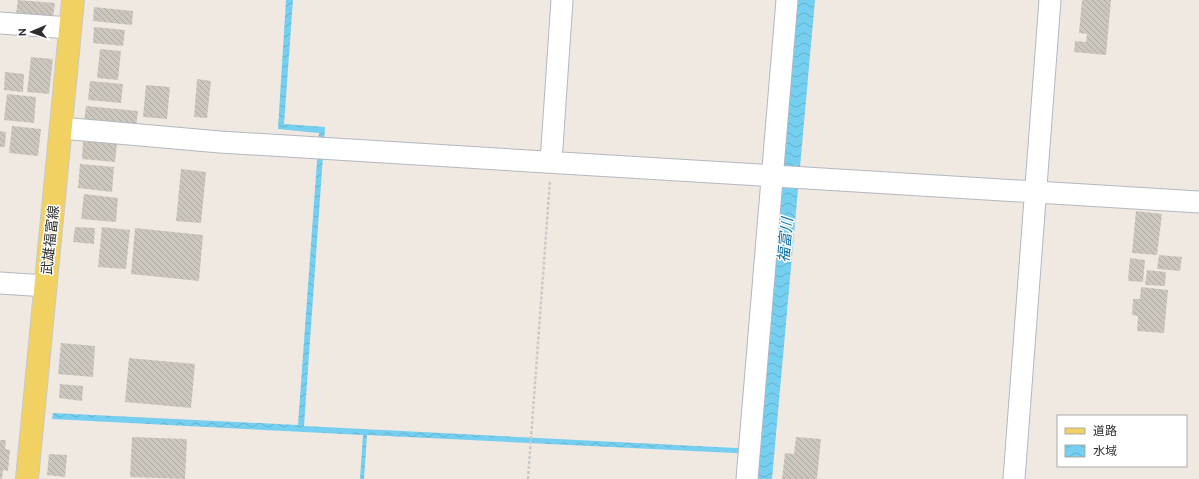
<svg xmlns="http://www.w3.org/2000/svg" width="1199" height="479" font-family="Ubuntu,'Noto Sans JP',sans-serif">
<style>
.water{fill:url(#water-waves)}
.building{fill:url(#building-back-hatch)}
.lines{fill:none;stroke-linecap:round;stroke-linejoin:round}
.street-casing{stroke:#b4b7c1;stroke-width:23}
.primary-casing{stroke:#c9c9c9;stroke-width:24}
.path{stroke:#c9c9c9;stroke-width:2.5;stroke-dasharray:3 2;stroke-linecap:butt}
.street{stroke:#fff;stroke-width:21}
.primary{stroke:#f2d163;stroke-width:22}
.labels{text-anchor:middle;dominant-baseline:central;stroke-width:3;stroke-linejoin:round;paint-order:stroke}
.street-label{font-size:14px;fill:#2e2e2e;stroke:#fff}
.water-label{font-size:15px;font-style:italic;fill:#0d6fa3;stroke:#fff}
</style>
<defs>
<pattern id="water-waves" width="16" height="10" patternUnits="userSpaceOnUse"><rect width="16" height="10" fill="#75cff0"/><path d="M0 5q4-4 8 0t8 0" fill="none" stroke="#66b2ce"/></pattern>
<pattern id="building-back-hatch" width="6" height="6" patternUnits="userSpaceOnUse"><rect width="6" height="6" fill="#cbc7bf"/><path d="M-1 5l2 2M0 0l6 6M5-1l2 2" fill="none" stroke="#afaba4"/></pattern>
</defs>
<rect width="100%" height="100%" fill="#efe9e1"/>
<!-- water -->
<path class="water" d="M286,0H293L284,124L325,127L304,426L756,449L797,0H815L772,479H753L755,454L367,435L364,479H360L363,435L52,419L53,413L298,425L319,133L278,129Z"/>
<!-- building -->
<path class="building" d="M18,0L55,3L53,17L16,14Z
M1082,0H1111L1106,55L1074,52L1075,41L1086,42L1087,34L1079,33Z
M94,7L133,11L132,25L93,21Z
M94,27L125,30L123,46L93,43Z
M100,49L121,51L118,80L97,78Z
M31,57L53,59L49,94L27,92Z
M5,72L24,74L23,92L4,90Z
M197,79L211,81L207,118L194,117Z
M90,81L123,84L121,103L88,100Z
M146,85L170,87L167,119L143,117Z
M7,94L36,97L34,123L4,120Z
M86,106L138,111L136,128L84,123Z
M12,126L41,129L38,156L9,153Z
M0,131L6,132L5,147H0Z
M83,141L117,144L115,162L82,159Z
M80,164L114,167L112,192L78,188Z
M181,169L206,172L201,223L176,221Z
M84,194L118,198L116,222L81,219Z
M1136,211L1162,214L1157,255L1132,253Z
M75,227L95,228L94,244L73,242Z
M102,227L130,230L126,269L98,267Z
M135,228L203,235L199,281L131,274Z
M1159,255L1182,257L1180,271L1157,269Z
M1130,258L1145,260L1143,282L1128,281Z
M1147,270L1166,272L1165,286L1145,285Z
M1141,287L1168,290L1164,333L1137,331L1138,316L1132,315L1133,299H1140Z
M61,343L95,346L93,377L58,374Z
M129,358L195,364L191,408L125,402Z
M60,384L83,386L82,401L59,398Z
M132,437L187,439L185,479L130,477Z
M796,437L821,439L817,479H782L785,453L794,454Z
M0,440H6L5,449L10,450L8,471L3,470L2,479H0Z
M49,454L67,455L65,477L47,475Z"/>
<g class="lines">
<!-- street casing -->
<g class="street-casing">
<path id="street" d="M0,23L70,28
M61,128L220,142L1199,202
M551,162L562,0
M0,283L46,286
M747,479L787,0
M1014,479L1050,0"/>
</g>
<!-- primary casing -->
<g class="primary-casing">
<path id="primary" d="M27,479L73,0"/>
</g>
<!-- path -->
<path class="path" d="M528,479L550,180"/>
<!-- street -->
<use href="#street" class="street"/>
<!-- primary -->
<use href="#primary" class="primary"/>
</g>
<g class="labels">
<!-- street labels -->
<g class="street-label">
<text transform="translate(50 240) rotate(-84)">武雄福富線</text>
</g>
<!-- water labels -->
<g class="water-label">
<text transform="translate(785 240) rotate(-85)">福富川</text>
</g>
</g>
<!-- legend -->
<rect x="1057" y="415" width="130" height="52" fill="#ffffff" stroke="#ababab"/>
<rect x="1065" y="428" width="20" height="6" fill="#f2d163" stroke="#ababab"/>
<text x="1093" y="435" font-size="12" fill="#2e2e2e">道路</text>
<rect x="1065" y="445" width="20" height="12" fill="url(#water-waves)" stroke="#ababab"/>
<text x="1093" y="455" font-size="12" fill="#2e2e2e">水域</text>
<!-- north arrow -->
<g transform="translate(32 32) rotate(268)" stroke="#ffffff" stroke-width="3" paint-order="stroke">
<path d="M0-3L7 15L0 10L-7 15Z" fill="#2e2e2e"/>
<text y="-6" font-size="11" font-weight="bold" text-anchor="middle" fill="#2e2e2e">N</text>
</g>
</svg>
